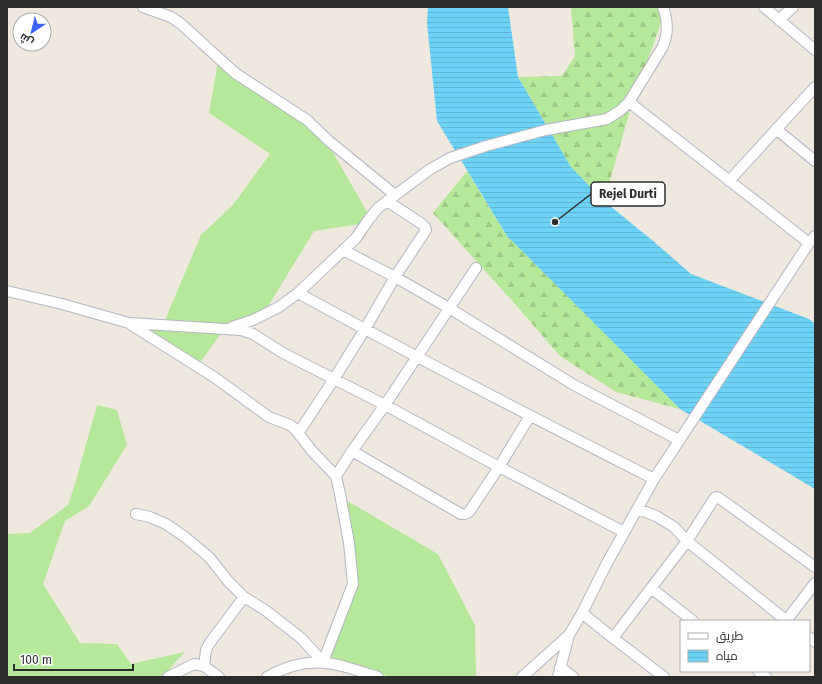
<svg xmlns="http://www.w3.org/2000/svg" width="822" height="684" font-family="'Fira Sans',Cairo,sans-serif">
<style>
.grass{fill:#b5e899}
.forest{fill:url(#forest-firs)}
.water{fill:url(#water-rules)}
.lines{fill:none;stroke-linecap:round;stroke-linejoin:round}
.minor-casing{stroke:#b3b5c1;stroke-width:12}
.minor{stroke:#fff;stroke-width:10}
.leader{fill:none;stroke:#2d2d2d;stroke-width:1.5}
.callout-dot{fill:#2d2d2d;stroke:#fff;stroke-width:1.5}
.callout{fill:#fff;stroke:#2d2d2d;stroke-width:1.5}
.callout-label{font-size:12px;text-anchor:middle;font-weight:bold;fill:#2d2d2d}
</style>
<defs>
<pattern id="forest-firs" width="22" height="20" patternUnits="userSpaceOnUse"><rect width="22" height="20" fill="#b5e899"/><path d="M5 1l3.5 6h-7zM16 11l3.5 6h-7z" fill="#9cc784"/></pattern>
<pattern id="water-rules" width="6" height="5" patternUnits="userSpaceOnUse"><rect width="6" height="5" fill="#6dd3f6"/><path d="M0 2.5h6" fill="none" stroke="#5fb5d3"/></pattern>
</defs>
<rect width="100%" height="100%" fill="#efe8df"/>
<!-- grass -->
<path class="grass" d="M218,62L300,118L328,144L373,222L314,231L267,308L228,325L165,320L201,235L232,206L270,154L209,113Z
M140,327L223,331L198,365Z
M97,405L117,410L127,445L89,506L65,521L43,584L80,643L117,644L131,664L185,652L162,677H9L7,675V534L30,533L68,505L75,484Z
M344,499L438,554L475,625L476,677H391L330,658L356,584Z"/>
<!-- forest -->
<path class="forest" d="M571,7H659L663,17L631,107L604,201L571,167L518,77L562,76L575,56Z
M467,171L507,236L680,409L616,392L560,356L515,304L433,213Z"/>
<!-- water -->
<path class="water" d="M428,7H508L518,77L571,167L604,201L652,240L691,274L809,319L815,324V489L680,409L507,236L437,121L427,23Z"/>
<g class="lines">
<!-- minor casing -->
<g class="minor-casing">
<path id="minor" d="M143,7L171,17L180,23L235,73L307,120L329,141L395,195
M764,7L815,50
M779,20L793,7
M629,102L809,243
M776,129L815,161
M729,181L815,87
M343,250L395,277L449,308L574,385L679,440
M7,291L62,304L129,323L241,330L253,334L283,353L385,405L499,467L624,532
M298,293C415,357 534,418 654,479
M130,324L214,377L269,417L290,425L295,429L312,451L336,476L340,494L349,543L353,584L323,662
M232,327L253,320L279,307L298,293L356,238L369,219L378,208L429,170L450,158L486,146L546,130L607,119L621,110L629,102L662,48C669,34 668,21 663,7
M299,432L334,379L365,329L395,277L426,230L425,227L422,224L387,201
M352,451L461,514H465L469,512L499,467L530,416
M336,476L352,451L385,405L476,268
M638,509L656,516L666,522L674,527L687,541L787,621
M136,514L150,517L166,524L185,537L209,557L228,581L244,597L265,610L301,638L323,662
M651,588L693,621
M582,613L613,638L664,677
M786,621L815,583
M809,637L815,642
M613,638L687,541L714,499L716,497L719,498L815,567
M204,666L206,650L209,644L244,597
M560,667L573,677
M758,671L766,677
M168,677L194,664L204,666L219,677
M267,677C310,653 335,663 378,677
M522,677L569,635L582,613L607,563L654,479L809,243L815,236
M558,677L569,635"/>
</g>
<!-- minor -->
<use href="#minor" class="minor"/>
</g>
<!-- callouts -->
<path class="leader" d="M555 222L591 194"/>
<circle class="callout-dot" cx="555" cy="222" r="4"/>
<rect class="callout" x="591" y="182" width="74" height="24" rx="4"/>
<g class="callout-label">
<text x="628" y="198">Rejel Durti</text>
</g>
<!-- border -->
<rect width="822" height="684" fill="none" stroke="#2d2d2d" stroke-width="16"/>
<!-- legend -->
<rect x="680" y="620" width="130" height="52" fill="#ffffff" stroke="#ababab"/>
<rect x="688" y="633" width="20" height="6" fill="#ffffff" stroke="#ababab"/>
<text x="716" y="640" font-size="12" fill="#2d2d2d">طريق</text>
<rect x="688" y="650" width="20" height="12" fill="url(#water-rules)" stroke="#ababab"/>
<text x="716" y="660" font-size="12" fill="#2d2d2d">مياه</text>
<!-- north arrow -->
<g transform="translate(32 32) rotate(215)"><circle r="19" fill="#ffffff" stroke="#ababab"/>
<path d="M0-3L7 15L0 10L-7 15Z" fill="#3c63ff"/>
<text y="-6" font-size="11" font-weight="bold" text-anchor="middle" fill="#2d2d2d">ش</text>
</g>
<!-- scale -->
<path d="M14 664v6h119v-6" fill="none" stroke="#2d2d2d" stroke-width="2"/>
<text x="20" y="664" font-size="12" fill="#2d2d2d" stroke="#ffffff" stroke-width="3" paint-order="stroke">100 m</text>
</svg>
